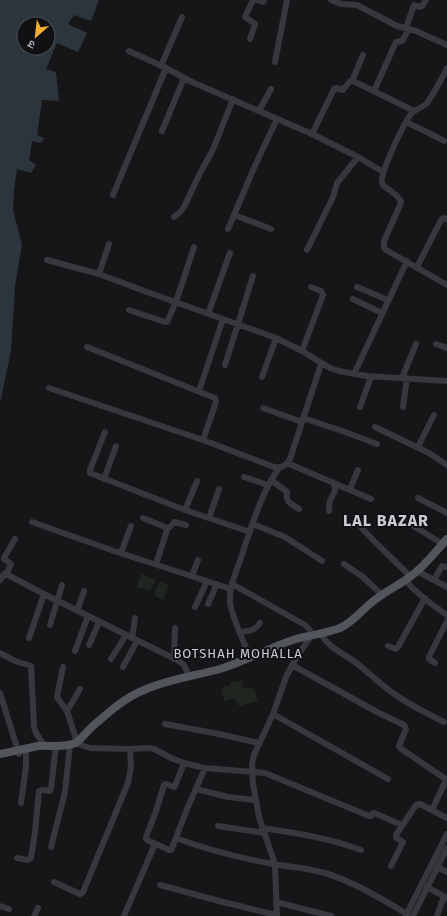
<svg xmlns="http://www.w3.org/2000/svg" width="447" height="916" font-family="'Fira Sans','Noto Sans Devanagari',sans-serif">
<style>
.green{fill:#1e261f}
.water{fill:#2c353c;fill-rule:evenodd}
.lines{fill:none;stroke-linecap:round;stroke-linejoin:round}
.minor{stroke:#37383d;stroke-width:6}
.major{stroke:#53555c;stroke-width:8}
.labels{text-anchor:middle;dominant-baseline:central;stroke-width:4;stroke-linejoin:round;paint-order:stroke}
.neighbourhood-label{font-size:13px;letter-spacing:1px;fill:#c9ccd4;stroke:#111113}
.district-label{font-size:16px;font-weight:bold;letter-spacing:1px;fill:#c9ccd4;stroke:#111113}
</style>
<rect width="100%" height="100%" fill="#161618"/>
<!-- green -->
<path class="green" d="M141,574L156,580L150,591L137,587Z
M160,581L169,585L163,600L154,595Z
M243,680L241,687L254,689L258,701L239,706L234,698L224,701L221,688L230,685L231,682Z"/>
<!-- water -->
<path class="water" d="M0,0H99L91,21L74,15L68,24L87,33L78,52L57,43L46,69L56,72L59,101L42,100L37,135L44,138L41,143L32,141L29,160L36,165L31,173L17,169L14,191L13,210L22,245L15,286L11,351L0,403ZM24,24H48V48H24Z"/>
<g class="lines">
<!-- minor -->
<path class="minor" d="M257,0L263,2L264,0
M331,0L341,4L357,5L397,26L416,31L447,45
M406,28L414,5L420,7L423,5L426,0
M250,39L255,24L245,17L253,0
M129,51L166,68L192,82L312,134L358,157L383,172
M275,62L287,0
M161,66L182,17
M447,68C441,80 435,92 427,103C423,108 417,108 412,113C405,120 379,175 382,183C384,189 397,192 401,202L400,205L384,241V247L386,250L447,285
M352,81L363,55
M374,91L396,42L402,41L409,29
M259,111L271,89
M406,122L427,132L444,141
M162,131L184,78
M312,134L334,89L336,88L343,90L350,81H353L392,100L414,111
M113,195L166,68
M234,215L271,229
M174,217L180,212L184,207L201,171L209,157L214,147L233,99
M228,229L254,168L277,119
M307,250L333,197L337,183L358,157
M47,260L99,274L147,292L254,330L276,338L302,351L330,368L339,371L367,376L447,381
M417,267L441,220L443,218L447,219
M99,274L109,244
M357,287L388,300
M353,299L382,313
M129,310L165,322H167L176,302L194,247
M208,314L230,253
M436,344L447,348
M87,347L215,398L216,402L203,440
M302,351L323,295L321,291L311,287
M225,365L253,276
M354,374L407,261
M262,377L276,338
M402,378L416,344
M49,388L203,440L274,467C282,468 286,466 290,459L321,364
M199,391L223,319
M360,407L371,377
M403,407L407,378
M263,408L302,422
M303,418L345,432L377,444
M375,427L429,453L447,465
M105,432L90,470V473L185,510L250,532
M418,447L434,415
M287,463L371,499
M244,477L268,485
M104,479L116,446
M271,480L286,491L287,492C285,503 291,503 299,509
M350,489L358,470
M418,498L447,513
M185,510L197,481
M329,511C329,508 329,504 330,501C333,491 338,494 333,482
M143,518L165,527L167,530L156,564
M209,518L219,489
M405,521L443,544
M32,522L114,551L231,589
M356,522L375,542L411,577
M253,524L285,537L322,561
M166,529L170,527L174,522L186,525
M121,553L131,526
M344,564L363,577L382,595
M417,571L447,587
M6,575L11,564L4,559V558L15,539
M192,576L198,560
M0,580L4,574H6L44,594L179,661L184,665L189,676
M405,580C417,594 432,605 447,615
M434,580L442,566L447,567
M232,584L305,625L310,630L312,635L297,656L286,677L273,714L254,755L252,764L253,784L259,817L275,864L277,916
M208,604L214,591L216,584
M195,607L207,581
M77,611L84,591
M50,625L62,585
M239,632C248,631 255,631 260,623
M320,633C329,648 341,652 355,662C368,672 380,684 393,693C409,705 427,713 444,722
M29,638L44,594
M132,638L135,618
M89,645L99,622
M388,646L396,649L398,647L425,598
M75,651L88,616
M0,653L15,661L28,665L31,666L34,727L36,733L44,745
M250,657C244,642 232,618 230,602C229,587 236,572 241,558C249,534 256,509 268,486C271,480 275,474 279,468
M111,659L126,635
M174,659L175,628
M435,663L429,659V657L447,621
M292,665L377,712L404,725L406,729L399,746L400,748L447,780
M63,667L57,697L67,711L77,742
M123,667L137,641
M0,693L19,754
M67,711L80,689
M273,714L388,779
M165,724L214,733L259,743
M75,743L90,748L130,749L149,748L154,749L171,758L184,763L205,768L265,773L328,799L369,816H371L373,813H374L402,825
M184,763L175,786L174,787L166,784L164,785L156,811L146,837V839L147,840L169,850H171L172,848L187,809L205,768
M196,789L228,797L255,800
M21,803L26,766V753
M432,810L446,780
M218,826L264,833
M262,828C296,833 329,838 361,850
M176,838C208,850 240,858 273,864C291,867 308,868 325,873C354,882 380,898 407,914
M51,847L65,792L70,745
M17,858L28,860L31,858L35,832L39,791L42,790L50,791L51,789L56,745
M391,866L403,842L396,838V835L416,805L420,804L447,818
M437,867L447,872
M54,882L80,894L83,892L128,783L131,767L130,749
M160,885L223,902L276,915
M427,887L447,898
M276,902L331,916
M0,906L9,909
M34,916L38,908
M124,916L155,844
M406,916L412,903L447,834
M413,916L447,848
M437,916L444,896"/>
<!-- major -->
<path class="major" d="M0,754L38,746C48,745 66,748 75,743C80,741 87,731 92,727C108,713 124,698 144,690C169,679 194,676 220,669C246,661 270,647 296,639C310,635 328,633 340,628C352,623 361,611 371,603C384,592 398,586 411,576C424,567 436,551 447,539"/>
</g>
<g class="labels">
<!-- neighbourhood labels -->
<g class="neighbourhood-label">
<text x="238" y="653">BOTSHAH MOHALLA</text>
</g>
<!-- district labels -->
<g class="district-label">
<text x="386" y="520">LAL BAZAR</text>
</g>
</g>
<!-- north arrow -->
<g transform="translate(36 36) rotate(208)"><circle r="19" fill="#111113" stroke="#4d4f55"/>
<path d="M0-3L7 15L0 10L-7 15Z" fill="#f2b134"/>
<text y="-6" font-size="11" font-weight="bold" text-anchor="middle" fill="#a8adb8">उ</text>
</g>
</svg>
